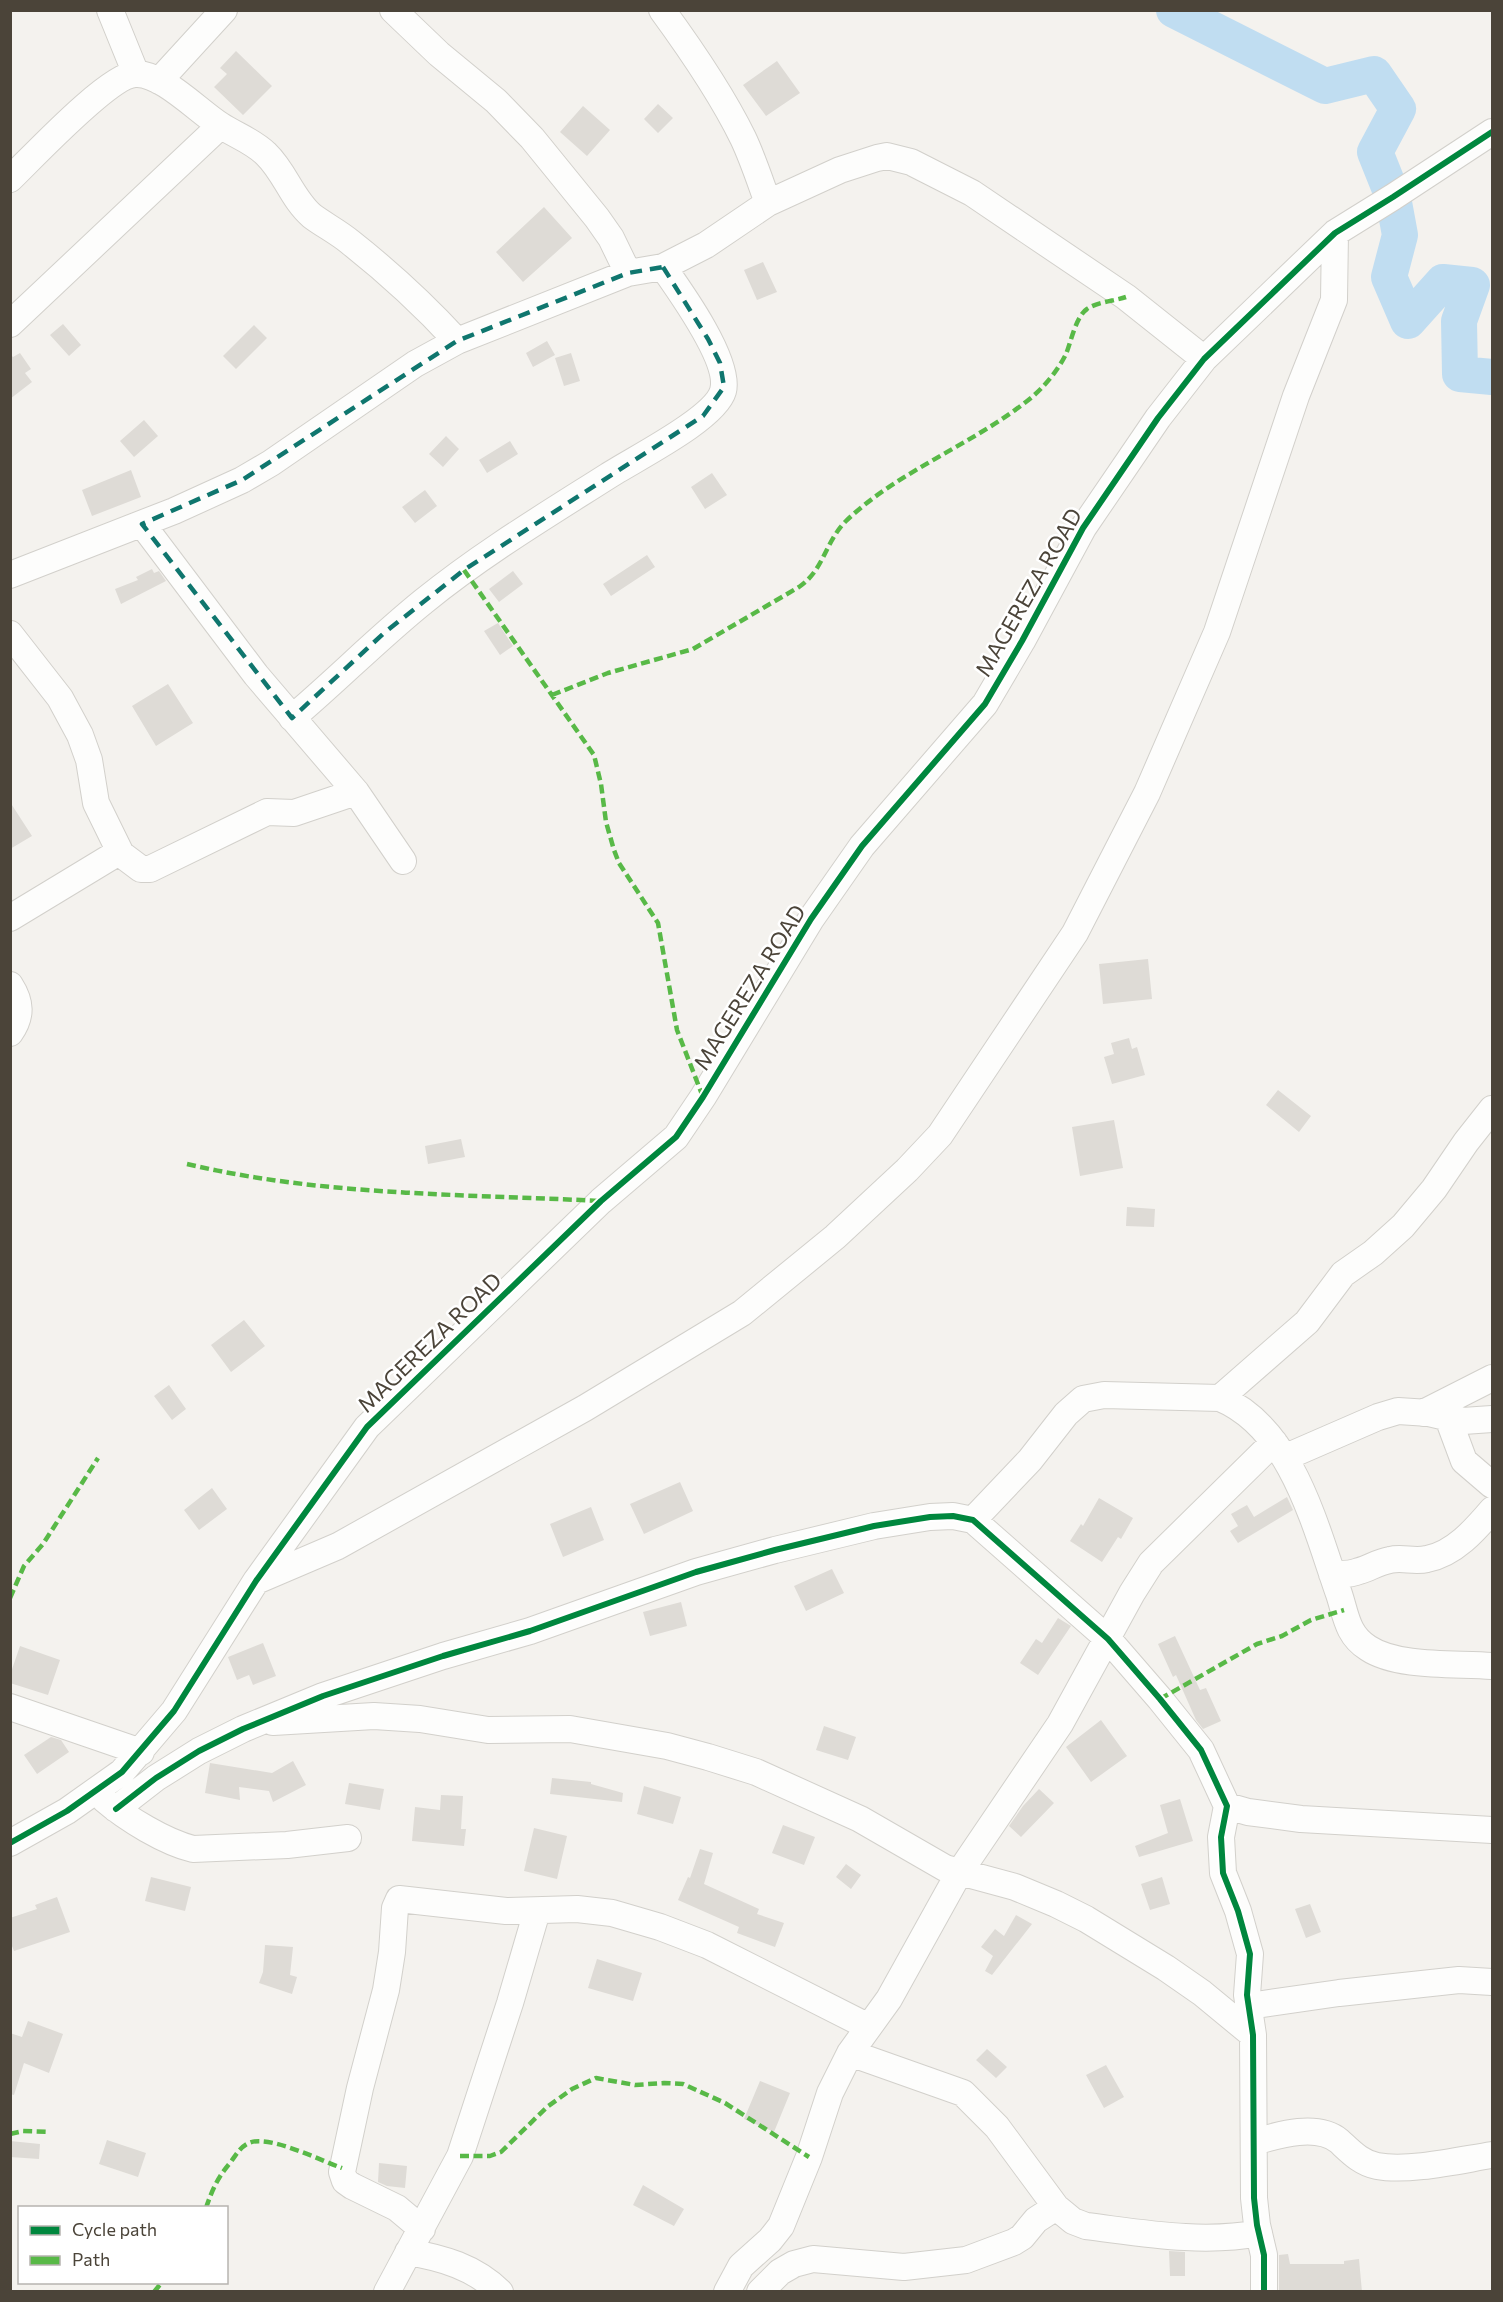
<svg xmlns="http://www.w3.org/2000/svg" width="1503" height="2302" font-family="Commissioner,sans-serif">
<style>
.lines{fill:none;stroke-linecap:round;stroke-linejoin:round}
.river{stroke:#c0ddf1;stroke-width:36}
.building{fill:#dedbd6}
.minor-casing{stroke:#d2d0cb;stroke-width:28}
.minor{stroke:#fdfdfc;stroke-width:26}
.quiet{stroke:#58b947;stroke-width:4.5;stroke-dasharray:9 4.5;stroke-linecap:butt}
.cycleway-casing{stroke:#fff;stroke-width:10}
.cycleway{stroke:#00873e;stroke-width:6}
.marked{fill:none;stroke:#0f766e;stroke-width:4.5;stroke-dasharray:12 8;stroke-linejoin:round}
.labels{text-anchor:middle;dominant-baseline:central;stroke-width:5;stroke-linejoin:round;paint-order:stroke}
.street-label{font-size:22px;fill:#4b4439;stroke:#fff}
</style>
<rect width="100%" height="100%" fill="#f4f2ee"/>
<g class="lines">
<!-- river -->
<path class="river" d="M1174,10L1325,86L1374,74L1398,109L1375,152L1393,197L1400,235L1389,277L1408,321L1443,282L1472,285L1459,321L1460,374L1492,377"/>
</g>
<!-- building -->
<path class="building" d="M236,51L272,86L243,115L214,87L227,74L220,68Z
M777,61L800,93L766,116L743,85Z
M658,104L673,118L658,133L644,119Z
M583,106L610,130L587,156L560,132Z
M544,207L572,238L523,282L496,252Z
M763,262L777,292L757,300L744,270Z
M63,324L81,345L69,356L50,335Z
M254,325L267,338L236,369L223,356Z
M547,341L555,355L533,367L526,353Z
M20,353L31,369L25,373L32,382L10,399V354L13,357Z
M571,353L580,381L564,386L555,358Z
M144,420L158,436L134,457L120,441Z
M446,436L459,449L443,467L429,454Z
M510,441L518,454L487,473L479,460Z
M131,470L141,497L92,516L82,490Z
M712,473L727,495L705,509L691,487Z
M425,490L437,506L415,523L402,507Z
M647,555L655,567L611,596L603,584Z
M152,569L154,573L159,571L166,581L121,604L115,589L138,580L136,577Z
M513,571L523,584L499,602L489,589Z
M498,623L513,646L500,655L484,631Z
M168,684L193,723L156,746L132,706Z
M10,802L32,836L10,849Z
M1148,959L1152,999L1103,1004L1099,964Z
M1129,1038L1132,1049L1137,1047L1145,1075L1112,1084L1104,1057L1114,1054L1111,1043Z
M1278,1090L1311,1116L1299,1132L1266,1105Z
M1114,1120L1123,1168L1080,1176L1072,1127Z
M461,1139L465,1157L428,1164L425,1146Z
M1127,1207L1155,1209L1154,1227L1126,1226Z
M244,1320L265,1346L231,1372L211,1345Z
M169,1385L186,1409L172,1420L154,1396Z
M680,1482L693,1511L644,1534L630,1504Z
M212,1488L227,1509L199,1530L184,1510Z
M1287,1497L1293,1510L1238,1543L1230,1531L1238,1526L1231,1514L1247,1505L1254,1517Z
M1099,1498L1133,1518L1121,1539L1118,1537L1102,1562L1070,1541L1081,1524L1083,1526Z
M591,1507L604,1540L563,1557L550,1524Z
M832,1569L844,1593L806,1611L794,1586Z
M681,1602L687,1626L650,1636L643,1612Z
M1058,1618L1071,1626L1038,1675L1020,1663L1036,1639L1042,1643Z
M1175,1636L1200,1690L1206,1688L1221,1721L1203,1729L1196,1720L1176,1675L1173,1677L1158,1644Z
M263,1643L276,1676L253,1685L249,1675L237,1680L228,1657Z
M20,1646L60,1660L48,1695L10,1683V1675Z
M1101,1720L1127,1756L1091,1782L1066,1747Z
M824,1726L856,1737L848,1760L816,1750Z
M51,1737L61,1740L69,1752L37,1774L24,1755Z
M293,1761L306,1785L273,1802L269,1791L239,1787L240,1800L205,1793L210,1763L272,1773Z
M552,1778L591,1782V1784L623,1793L622,1802L550,1794Z
M349,1783L384,1789L380,1810L345,1804Z
M644,1786L681,1797L673,1824L637,1814Z
M1039,1789L1054,1803L1021,1837L1009,1826L1023,1806Z
M441,1795L463,1796L461,1829H466L464,1846L412,1841L415,1807L440,1810Z
M1180,1799L1193,1841L1139,1857L1135,1846L1168,1833L1160,1805Z
M783,1825L815,1837L804,1865L772,1853Z
M534,1828L567,1836L557,1879L524,1871Z
M700,1849L713,1853L704,1884L759,1909L757,1914L784,1923L775,1947L737,1933L739,1927L678,1900L688,1877L690,1878Z
M846,1864L861,1875L851,1889L836,1877Z
M151,1877L191,1887L185,1911L145,1901Z
M1162,1877L1170,1904L1150,1910L1141,1884Z
M57,1897L70,1932L14,1951L10,1941V1918L37,1909L35,1905Z
M1310,1904L1321,1932L1306,1938L1295,1909Z
M1016,1915L1032,1924L992,1975L985,1971L993,1956L981,1947L995,1929L1004,1936Z
M265,1945L293,1947L290,1975L297,1977L292,1994L259,1983L263,1972Z
M597,1959L642,1973L633,2001L588,1988Z
M28,2021L63,2034L49,2073L24,2063L14,2095L10,2094V2033L22,2037Z
M987,2049L1007,2067L996,2078L976,2060Z
M1106,2065L1124,2097L1104,2108L1086,2075Z
M760,2081L790,2093L774,2132L744,2119Z
M107,2140L146,2153L138,2177L99,2164Z
M10,2141L40,2144L39,2159L10,2157Z
M379,2163L407,2166L405,2188L387,2186L378,2182Z
M643,2185L684,2209L674,2226L633,2205Z
M1169,2251L1185,2252V2276H1170Z
M1288,2254L1290,2264H1344V2261L1359,2259L1362,2292H1279V2255Z"/>
<g class="lines">
<!-- minor casing -->
<g class="minor-casing">
<path id="minor" d="M110,10L136,74
M393,10L439,54L496,101L532,138L597,218L611,238L628,273
M662,10C692,51 721,93 743,138C753,159 760,181 768,203
M159,81L224,10
M10,179C33,157 108,76 135,74C161,72 198,111 220,125C235,135 253,141 266,154C285,172 292,199 312,216C324,225 338,232 350,242C388,272 424,305 457,341
M10,324L220,126
M142,524L256,675L356,792L403,861
M10,575L174,511L242,480L271,463L415,364L457,341L628,273L663,267L706,245L768,203L840,170L877,158L887,156L911,162L972,193L1126,297L1204,359
M10,634L60,698L80,735L89,760L96,803L121,854
M292,718C337,680 378,638 424,601C482,554 545,516 608,476C634,459 715,419 723,391C731,362 680,291 663,267
M10,918L114,855L121,854L141,869H150L267,812L294,813L356,792
M10,985C21,1002 22,1016 10,1033
M1220,1398L1307,1322L1343,1274L1373,1253L1403,1226L1434,1189L1466,1142L1492,1109
M1423,1413L1492,1378
M1448,1418L1464,1461L1492,1485
M1286,1457L1378,1417L1398,1411L1429,1413L1463,1421L1492,1419
M973,1520L1030,1460L1066,1414L1083,1399L1104,1395L1220,1398C1292,1428 1315,1526 1339,1594C1346,1615 1347,1635 1368,1648C1398,1668 1457,1663 1492,1666
M1332,1574C1341,1574 1350,1575 1359,1571C1370,1568 1378,1562 1390,1560C1402,1557 1414,1562 1427,1559C1454,1554 1475,1530 1492,1510
M256,1581L338,1546L585,1408L742,1313L835,1237L907,1170L940,1135L1075,933L1147,793L1217,632L1296,396L1334,300L1335,233
M10,1707L141,1752
M273,1722L374,1716L420,1719L488,1730L570,1729L667,1746L708,1757L756,1772L860,1819L945,1868L1015,1887L1056,1904L1086,1919L1166,1968L1202,1993L1253,2035
M105,1800C127,1819 165,1842 193,1849L287,1845L348,1838
M1227,1806L1248,1812L1301,1819L1492,1830
M116,1809L156,1778L199,1751L243,1729L323,1696L443,1656L530,1631L696,1572L775,1550L874,1526L930,1517L953,1516L973,1520L1108,1639L1160,1699L1201,1750L1227,1806L1221,1837L1223,1873L1238,1911L1250,1954L1247,1995L1253,2035L1254,2198L1257,2225L1264,2255V2292
M10,1843L67,1811L122,1772L174,1711L256,1581L367,1427L601,1201L676,1137L703,1097L811,919L862,846L985,704L1022,641L1083,528L1158,418L1204,359L1335,233L1393,197L1492,132
M1249,2006L1339,1993L1459,1980L1492,1982
M850,2053L963,2093L997,2127L1056,2207L1073,2221L1086,2226C1143,2233 1202,2244 1259,2233
M1254,2142C1278,2135 1317,2123 1339,2141C1351,2152 1361,2163 1377,2166C1409,2172 1460,2160 1492,2155
M422,2229L397,2208L352,2186L345,2181L342,2172L360,2088L386,1990L392,1952L395,1908L399,1899L506,1911L577,1909L612,1913L660,1927L707,1945L867,2026
M408,2252C443,2258 474,2267 500,2292
M387,2292L460,2156L510,2003L537,1911
M727,2292L741,2266L770,2240L781,2226L809,2157L830,2093L850,2053L889,1999L959,1873L1060,1724L1132,1593L1151,1563L1274,1442
M760,2292L780,2272L794,2264L813,2259L904,2267L966,2260L1014,2242L1022,2237L1036,2220L1056,2207"/>
</g>
<!-- minor -->
<use href="#minor" class="minor"/>
<!-- quiet -->
<path class="quiet" d="M464,570L594,755L601,784L606,822L614,850L619,863L658,923L677,1030L703,1097
M552,695L608,673L693,649L799,587C824,570 825,542 846,521C899,470 975,444 1032,397C1046,385 1058,370 1066,354C1071,342 1076,316 1087,309C1097,302 1114,301 1126,297
M187,1164C322,1196 464,1194 601,1201
M10,1598L24,1566L43,1544L98,1458
M1160,1699L1257,1644L1282,1636L1311,1620L1344,1610
M10,2134L23,2131L50,2132
M460,2156H490L501,2152L547,2107L572,2089L596,2078L635,2085L664,2083L683,2084L725,2103L809,2157
M206,2208C212,2190 218,2177 230,2163C236,2155 240,2147 249,2143C268,2134 322,2161 342,2168
M154,2292L162,2282"/>
<!-- cycleway casing -->
<g class="cycleway-casing">
<path id="cycleway" d="M116,1809L156,1778L199,1751L243,1729L323,1696L443,1656L530,1631L696,1572L775,1550L874,1526L930,1517L953,1516L973,1520L1108,1639L1160,1699L1201,1750L1227,1806L1221,1837L1223,1873L1238,1911L1250,1954L1247,1995L1253,2035L1254,2198L1257,2225L1264,2255V2292
M10,1843L67,1811L122,1772L174,1711L256,1581L367,1427L601,1201L676,1137L703,1097L811,919L862,846L985,704L1022,641L1083,528L1158,418L1204,359L1335,233L1393,197L1492,132"/>
</g>
<!-- cycleway -->
<use href="#cycleway" class="cycleway"/>
</g>
<!-- marked area -->
<path class="marked" d="M663,267L708,339L720,363L724,387L703,416L464,570L384,633L292,718L142,524L242,480L457,341L628,273Z"/>
<g class="labels">
<!-- street labels -->
<g class="street-label">
<text transform="translate(1028 592) rotate(-60)">MAGEREZA ROAD</text>
<text transform="translate(749 987) rotate(-58)">MAGEREZA ROAD</text>
<text transform="translate(429 1342) rotate(-44)">MAGEREZA ROAD</text>
</g>
</g>
<!-- border -->
<rect width="1503" height="2302" fill="none" stroke="#4b4439" stroke-width="24"/>
<!-- legend -->
<rect x="18" y="2206" width="210" height="78" fill="#ffffff" stroke="#b7b4b0" stroke-width="1.5"/>
<rect x="30" y="2226" width="30" height="9" fill="#00873e" stroke="#b7b4b0" stroke-width="1.5"/>
<text x="72" y="2236" font-size="18" fill="#4b4439">Cycle path</text>
<rect x="30" y="2256" width="30" height="9" fill="#58b947" stroke="#b7b4b0" stroke-width="1.5"/>
<text x="72" y="2266" font-size="18" fill="#4b4439">Path</text>
</svg>
